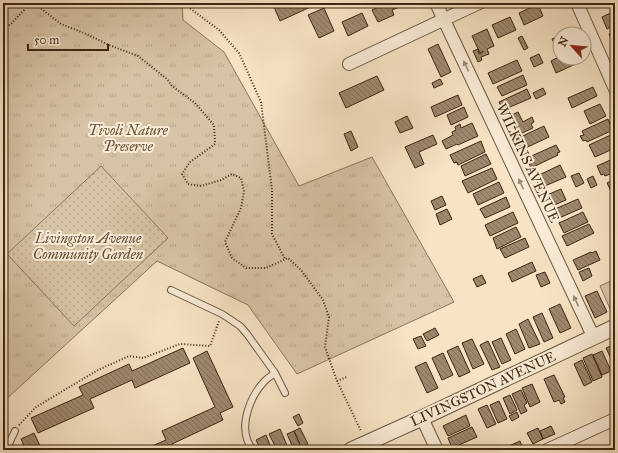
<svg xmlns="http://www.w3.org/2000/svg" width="618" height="453" font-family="'IM FELL Great Primer',serif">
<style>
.grass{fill:#d7c4a6;stroke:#8a755c}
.park{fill:url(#park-tufts);stroke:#8a755c}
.garden{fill:url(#garden-dots);stroke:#8a755c}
.building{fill:url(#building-back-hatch);stroke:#3d2611}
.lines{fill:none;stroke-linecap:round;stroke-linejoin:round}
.service-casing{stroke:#6c563e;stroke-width:8}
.minor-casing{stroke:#6c563e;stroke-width:14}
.tertiary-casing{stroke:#6c563e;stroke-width:17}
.path{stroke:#3d2611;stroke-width:2;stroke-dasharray:1 2;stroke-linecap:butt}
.service{stroke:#faedd9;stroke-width:6}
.minor{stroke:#faedd9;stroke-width:12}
.tertiary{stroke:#faedd9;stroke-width:15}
.oneway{fill:#9c8a75}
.labels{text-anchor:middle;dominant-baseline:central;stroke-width:4;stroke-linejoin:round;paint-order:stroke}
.park-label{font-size:14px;font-style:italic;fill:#644e36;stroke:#faedd9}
.street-label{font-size:14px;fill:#3d2611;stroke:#faedd9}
</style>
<defs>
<pattern id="park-tufts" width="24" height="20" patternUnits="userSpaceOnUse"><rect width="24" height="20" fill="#d7c4a6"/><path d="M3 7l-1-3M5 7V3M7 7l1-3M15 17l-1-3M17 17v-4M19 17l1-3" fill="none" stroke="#b9a88e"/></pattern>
<pattern id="garden-dots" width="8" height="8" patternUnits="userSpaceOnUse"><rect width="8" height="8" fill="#d7c4a6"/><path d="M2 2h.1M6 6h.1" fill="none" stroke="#b9a88e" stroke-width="1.8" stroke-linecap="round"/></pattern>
<pattern id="building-back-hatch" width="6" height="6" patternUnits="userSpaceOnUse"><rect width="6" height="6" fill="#9e896f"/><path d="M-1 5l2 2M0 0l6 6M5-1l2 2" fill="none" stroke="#82705a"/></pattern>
</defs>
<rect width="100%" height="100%" fill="#f7e4c5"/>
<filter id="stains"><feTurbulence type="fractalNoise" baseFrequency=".005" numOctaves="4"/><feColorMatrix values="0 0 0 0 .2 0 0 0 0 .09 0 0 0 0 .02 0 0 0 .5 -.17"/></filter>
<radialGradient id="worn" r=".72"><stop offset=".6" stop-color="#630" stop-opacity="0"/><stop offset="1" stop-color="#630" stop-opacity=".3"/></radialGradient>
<!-- grass -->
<path class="grass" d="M615,279V309L611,311L600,286Z"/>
<!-- park -->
<path class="park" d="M3,3H182L183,20L224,52L299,186L372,157L454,302L297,374L248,305L157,261L3,402Z"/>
<!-- garden -->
<path class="garden" d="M101,166L168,238L74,326L7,254Z"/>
<!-- building -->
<path class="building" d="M282,3H317V4L280,21L274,7Z
M387,3H402L404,5L392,10L394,15L378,22L372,10Z
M538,4L543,16L524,25L519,13Z
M324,8L334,31L319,38L308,15Z
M615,11V25L607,29L602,17Z
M362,13L368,26L348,36L342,22Z
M510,17L516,30L498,38L492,25Z
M487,29L494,46L487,49L489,54L481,57L482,60L478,62L473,51L478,49L479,54L483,52V51L480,53L472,36Z
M615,32V45L614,46L609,34Z
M522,36L528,48L524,50L518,38Z
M560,36V50L558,51L552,39Z
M438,44L451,72L441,77L428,49Z
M539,54L543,63L534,67L530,58Z
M560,56V58H580L582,61L556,73L551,61Z
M517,60L522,71L493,84L488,73Z
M523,75L527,85L502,96L497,87Z
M377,76L384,90L346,108L339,93Z
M440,79L443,84L434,88L432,83Z
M593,87L597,96L572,108L568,98Z
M543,88L546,94L536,99L533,93Z
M527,89L531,98L503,110L499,102Z
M458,95L462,105L435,117L431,107Z
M600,104L606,116L590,124L584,111Z
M464,107L468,117L451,125L447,115Z
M518,112L523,122L532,117L534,122L531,124L533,128L518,135L514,126L516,124L512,115Z
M407,116L413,128L400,133L395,122Z
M608,119L613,130L587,142L586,140L583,141L580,136L584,135L582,131Z
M472,123L478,136L458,145L457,144L446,149L442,141L453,135L452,132L456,130L455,127L460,124L461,128Z
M544,126L549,137L521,150L516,139Z
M351,131L358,147L351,151L344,134Z
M615,133V148L595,157L589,145Z
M433,135L437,144L419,152L424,164L415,168L405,147Z
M481,141L485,152L458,165L457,162L454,163L450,155Z
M556,145L560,152L557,153L558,155L531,168L527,158Z
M486,154L491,164L465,176L461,166Z
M615,158V172L605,176L604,174L601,175L597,166Z
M560,165L566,177L540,188L535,177Z
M492,168L497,179L468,193L462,181Z
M579,173L584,183L576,187L571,176Z
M593,176L597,185L591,188L587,179Z
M615,179V192L612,193L607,183Z
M499,182L504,193L478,205L473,194Z
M561,189L566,200L552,206L547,195Z
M442,196L446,205L435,210L431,201Z
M506,197L510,207L485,218L480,209Z
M578,199L582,208L559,218L555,209Z
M447,209L452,219L440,225L436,214Z
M513,212L518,223L490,236L485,225Z
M583,212L588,222L564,233L559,223Z
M589,224L594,233L567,246L562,236Z
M516,227L521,237L497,249L493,238Z
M525,238L529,247L505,258L500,249Z
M596,251L600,260L578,270L573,260L591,252L592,253Z
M532,262L536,271L512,282L508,273Z
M589,268L592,276L583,281L579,272Z
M545,272L550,283L541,287L536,275Z
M482,275L486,283L477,287L473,279Z
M597,291L607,312L595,318L585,296Z
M560,304L571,328L560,333L549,309Z
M542,313L553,338L544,342L533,317Z
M528,319L540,344L529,348L519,324Z
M435,328L439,335L427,341L423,334Z
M516,329L525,349L515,354L506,334Z
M421,336L426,346L418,349L413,339Z
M501,338L511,360L502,364L492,342Z
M472,339L484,364L473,369L462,343Z
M488,341L500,367L492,370L480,345Z
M615,344V367L606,348Z
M458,346L470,372L459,377L447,351Z
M183,348L190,363L135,388L132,380L90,399L94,408L38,433L31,418L83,395L79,387L129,364L132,371Z
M207,351L233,407L220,413L223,420L172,444L175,450H154L152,446L166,440L162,431L215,407L193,358Z
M602,351L611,371L602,375L593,355Z
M443,353L453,375L442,380L432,358Z
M592,354L602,377L593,381L583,358Z
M582,360L592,382L584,386L574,364Z
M426,362L438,388L427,393L415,367Z
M554,375L565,397L563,398L565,402L561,404L559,400L554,402L544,379Z
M532,384L540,402L530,407L522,388Z
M521,390L527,403L524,405L527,411L521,414L512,394Z
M510,395L517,410L510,414L503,398Z
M499,401L507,419L498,423L490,405Z
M487,405L496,424L487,428L478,409Z
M517,412L519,417L512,421L509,416Z
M299,414L303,423L298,426L293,417Z
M466,415L470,426L448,436L443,426Z
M551,426L555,434L543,439L540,431Z
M472,427L477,437L452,448L448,438Z
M300,428L308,444L301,447L294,431Z
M538,428L543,439L533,444L527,433Z
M280,429L289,450H277L269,434Z
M294,431L301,447L294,450L287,434Z
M34,433L42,450H26L21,439Z
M266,435L272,450H261L256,440Z
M520,441L523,449L521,450H511L509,446Z"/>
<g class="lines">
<!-- service casing -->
<g class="service-casing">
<path id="service" d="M171,290L222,314L240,326L247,334L275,373L285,393
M6,450L15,431
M253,450C251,447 248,443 247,439C241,421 251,396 263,383C266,379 271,376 275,373"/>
</g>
<!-- minor casing -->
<g class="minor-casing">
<path id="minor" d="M436,3L593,336
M577,3L615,89
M349,64L479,3
M422,418L437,450
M547,450L615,419"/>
</g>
<!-- tertiary casing -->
<g class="tertiary-casing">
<path id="tertiary" d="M351,450L422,418L615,327"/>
</g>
<!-- path -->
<path class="path" d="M34,3L61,24L84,33L109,45L138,56L167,79L172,86L195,103L214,125L215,144L190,162L182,174L188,184L201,186L221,180L232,174L241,178L244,191L241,208L225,242L232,258L246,268H266L288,258L301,270L323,300L329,317L325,347L337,381L361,431
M183,3L219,30L239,53L261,102L272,190V234L285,259
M3,27L10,25L24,10L25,3
M337,381L347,377
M19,425L36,407L98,370L129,356L143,358L180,344L210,346L219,321"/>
<!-- service -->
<use href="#service" class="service"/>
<!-- minor -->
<use href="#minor" class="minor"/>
<!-- tertiary -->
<use href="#tertiary" class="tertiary"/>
</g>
<!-- one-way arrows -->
<defs><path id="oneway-solid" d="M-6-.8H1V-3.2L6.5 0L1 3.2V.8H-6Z"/></defs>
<g class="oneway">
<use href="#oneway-solid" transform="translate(466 66) rotate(-115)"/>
<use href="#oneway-solid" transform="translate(521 184) rotate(-115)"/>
<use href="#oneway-solid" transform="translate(576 301) rotate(-115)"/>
</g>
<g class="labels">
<!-- park labels -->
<g class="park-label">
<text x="128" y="130">Tivoli Nature<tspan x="128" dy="16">Preserve</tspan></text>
<text x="88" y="238">Livingston Avenue<tspan x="88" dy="16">Community Garden</tspan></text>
</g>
<!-- street labels -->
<g class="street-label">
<text transform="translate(528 163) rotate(65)">WILKINS AVENUE</text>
<text transform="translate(483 389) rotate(-25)">LIVINGSTON AVENUE</text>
</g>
</g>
<!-- margin -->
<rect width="618" height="453" fill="none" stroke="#f7e4c5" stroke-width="16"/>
<rect x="4" y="4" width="610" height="445" fill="none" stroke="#3d2611" stroke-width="2"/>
<rect x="8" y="8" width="602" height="437" fill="none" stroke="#3d2611"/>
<!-- north arrow -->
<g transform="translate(572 46) rotate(297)"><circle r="19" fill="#faedd9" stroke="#ae9d89"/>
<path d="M0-3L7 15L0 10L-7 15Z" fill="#8f2418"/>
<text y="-6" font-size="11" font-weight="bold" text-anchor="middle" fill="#3d2611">N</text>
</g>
<!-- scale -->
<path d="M28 44v6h80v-6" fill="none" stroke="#3d2611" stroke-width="2"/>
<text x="34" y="44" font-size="12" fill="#3d2611" stroke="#faedd9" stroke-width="3" paint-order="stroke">50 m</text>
<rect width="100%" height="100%" filter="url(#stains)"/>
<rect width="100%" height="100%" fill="url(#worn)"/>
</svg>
